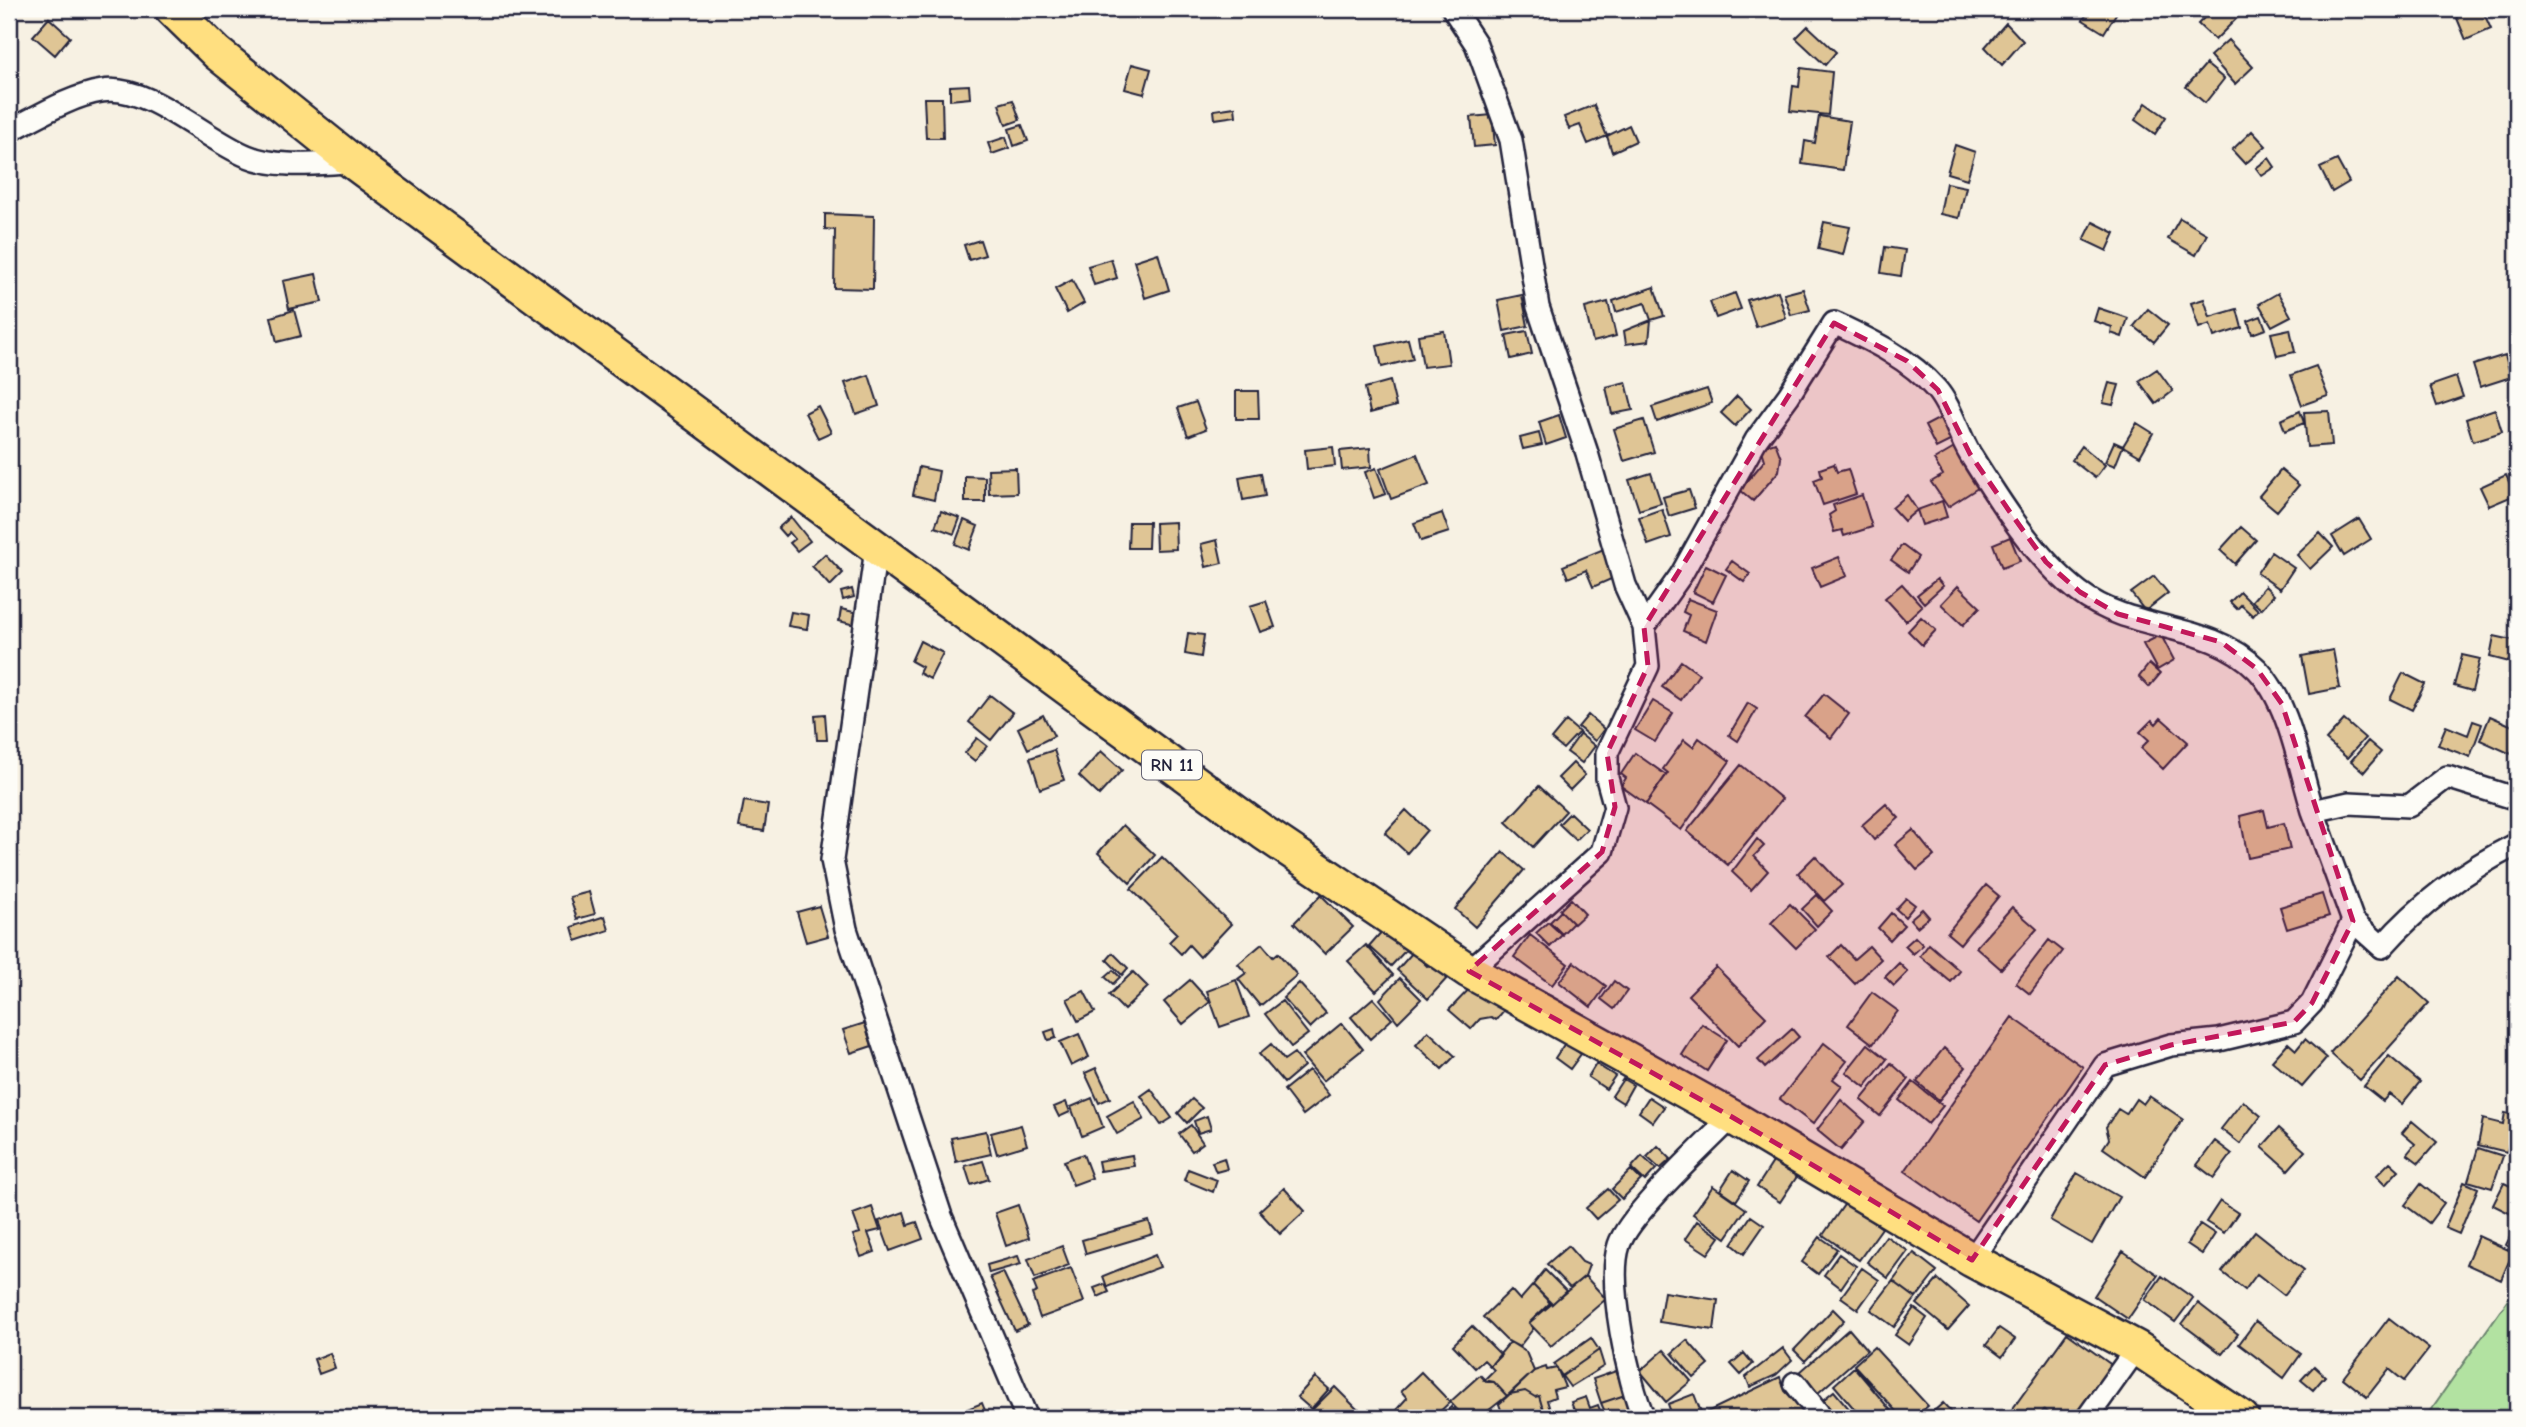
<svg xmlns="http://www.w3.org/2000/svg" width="2526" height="1427" font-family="'Comic Neue',sans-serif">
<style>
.green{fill:#b2e2a1;stroke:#6a826e;stroke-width:2}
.building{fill:#dfc595;stroke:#22223b;stroke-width:2}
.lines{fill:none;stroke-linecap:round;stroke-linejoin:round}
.street-casing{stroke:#22223b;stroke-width:26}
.primary-casing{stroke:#22223b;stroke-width:38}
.street{stroke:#fdfcf7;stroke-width:21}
.primary{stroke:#ffdf80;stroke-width:33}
.marked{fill:#c2185b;fill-opacity:0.2;stroke:#c2185b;stroke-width:5;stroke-dasharray:14 9;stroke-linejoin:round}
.labels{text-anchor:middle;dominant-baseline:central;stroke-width:5;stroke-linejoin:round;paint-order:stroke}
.shield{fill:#fdfcf7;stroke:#646373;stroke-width:2}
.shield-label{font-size:18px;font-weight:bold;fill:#22223b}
</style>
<rect width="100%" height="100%" fill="#f7f1e3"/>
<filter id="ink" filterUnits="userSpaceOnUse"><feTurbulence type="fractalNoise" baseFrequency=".0143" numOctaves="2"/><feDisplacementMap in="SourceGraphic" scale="14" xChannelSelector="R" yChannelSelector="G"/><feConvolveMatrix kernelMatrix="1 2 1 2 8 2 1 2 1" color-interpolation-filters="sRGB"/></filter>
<g filter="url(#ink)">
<!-- green -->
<path class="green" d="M2510,1297L2517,1302V1418H2425Z"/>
<!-- building -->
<path class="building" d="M1526,9H1547V16L1526,17Z
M2090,9H2119L2104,33L2083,20Z
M2213,9H2237L2242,13L2215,40L2198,24Z
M2460,9H2482L2491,29L2466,40L2454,11Z
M49,18L70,37L55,55L33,36Z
M2006,23L2023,41L2002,65L1985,47Z
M1808,26L1836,52L1825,65L1796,38Z
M2228,40L2253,67L2235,84L2210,56Z
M1132,64L1151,69L1144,94L1125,89Z
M2206,64L2224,79L2205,103L2186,87Z
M1801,68L1832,72L1828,115L1790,111L1793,86L1799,87Z
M969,85L970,98L950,100V86Z
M924,98H942L943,138H926Z
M1013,100L1020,120L1006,125L999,104Z
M2146,103L2166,117L2155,134L2135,120Z
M1594,105L1607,136L1588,144L1580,125L1569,129L1564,117Z
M1235,107L1236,116L1215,119L1214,110Z
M1492,115L1495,145L1474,147L1471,117Z
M1819,116L1850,121L1843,170L1802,164L1805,141L1815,143Z
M1022,125L1028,141L1014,146L1009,129Z
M1629,125L1636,141L1612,152L1607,136Z
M2252,131L2266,146L2245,164L2232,150Z
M1006,137L1009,148L992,154L988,143Z
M1955,145L1975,152L1967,179L1947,173Z
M2269,158L2275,167L2262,176L2256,168Z
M2337,160L2349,182L2332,192L2320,168Z
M1946,183L1966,187L1959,218L1940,214Z
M825,214L874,216L873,289L834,288L835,230L825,229Z
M2180,218L2207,234L2196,255L2168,239Z
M1824,222L1850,227L1843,255L1818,249Z
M2093,222L2115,233L2107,251L2084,240Z
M980,240L985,255L969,260L964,245Z
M1885,247L1905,250L1901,276L1881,273Z
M1158,253L1169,290L1145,298L1134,261Z
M1111,259L1117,278L1094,285L1088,266Z
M316,274L322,302L289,309L283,281Z
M1072,280L1084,303L1067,313L1055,289Z
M1654,287L1664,316L1651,320L1645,303L1616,312L1613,301Z
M1803,289L1810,310L1791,315L1784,294Z
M1778,291L1786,318L1756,327L1747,300Z
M1735,293L1741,309L1716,318L1710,302Z
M2278,293L2291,316L2272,326L2259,304Z
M1522,295L1528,326L1504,331L1498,300Z
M2204,299L2210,317L2237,309L2242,328L2214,337L2210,324L2199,328L2191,303Z
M1608,302L1616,336L1593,342L1585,308Z
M2098,308L2128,318L2122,337L2111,333L2112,327L2094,321Z
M2148,309L2168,325L2154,342L2134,326Z
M294,310L301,336L277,342L271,317Z
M2261,316L2266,329L2252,334L2248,321Z
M1651,320L1649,341L1626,344L1624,331Z
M2290,329L2295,352L2277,356L2271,333Z
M1444,331L1449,364L1423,367L1418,335Z
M1527,331L1532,354L1511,359L1506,335Z
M1408,339L1413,359L1382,367L1377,346Z
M2505,355L2511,377L2480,387L2473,365Z
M2316,366L2328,396L2302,405L2291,375Z
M2157,369L2173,391L2156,404L2139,381Z
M869,375L879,406L856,414L845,383Z
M2456,377L2463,397L2437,406L2430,386Z
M1390,381L1396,406L1370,413L1365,388Z
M1626,382L1633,410L1612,414L1606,387Z
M2109,383L2119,385L2113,405L2103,403Z
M1707,389L1712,403L1657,422L1652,407Z
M1236,391H1258L1259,419H1236Z
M1737,396L1751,409L1735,426L1721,413Z
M2517,400V424H2515L2508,403Z
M1196,402L1206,429L1188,436L1178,408Z
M818,406L831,432L818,438L805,413Z
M2495,409L2502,432L2473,441L2466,419Z
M2300,411L2304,423L2285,431L2281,420Z
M2329,411L2332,445L2307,447L2304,412Z
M1559,415L1566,438L1546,445L1539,422Z
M1942,417L1954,439L1936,448L1925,426Z
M1644,420L1654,452L1624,461L1614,429Z
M2137,423L2153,433L2140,456L2123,446Z
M1539,433L1542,445L1523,449L1520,438Z
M1775,442L1781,458L1779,471L1753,501L1740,490L1765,460L1761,447Z
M2114,442L2123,446L2115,466L2105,462Z
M2082,446L2105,465L2095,478L2072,460Z
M1333,447L1335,466L1307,469L1305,450Z
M1956,447L1981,486L1948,507L1931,482L1943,475L1934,460Z
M1370,448L1371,467L1342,470L1340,451Z
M1417,454L1429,485L1391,499L1380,469Z
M1834,464L1837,472L1848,469L1856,494L1823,505L1814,480L1822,477L1820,469Z
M919,467L939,471L934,500L913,495Z
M1016,468L1017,493L989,494L988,469Z
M1376,468L1386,494L1374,498L1365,472Z
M2281,470L2299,485L2277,511L2259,496Z
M1261,473L1265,496L1243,500L1239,477Z
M1651,473L1661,503L1639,510L1629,480Z
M2506,475L2515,495L2489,506L2480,487Z
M965,476L985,477V502H965Z
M1689,490L1695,508L1669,516L1663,497Z
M1862,495L1872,527L1844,536L1842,530L1834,532L1829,515L1835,511L1833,505Z
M1907,495L1917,510L1904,521L1892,508Z
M1942,501L1947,517L1922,525L1917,510Z
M1662,509L1671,537L1648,545L1639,517Z
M941,511L960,518L954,534L935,527Z
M1442,513L1449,532L1421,541L1414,523Z
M791,517L810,541L797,551L790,543L795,539L789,532L785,536L778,528Z
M2359,519L2371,539L2344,556L2332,536Z
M964,520L978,526L969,550L955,544Z
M1129,522H1149L1148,548H1128Z
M1175,522L1176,549L1156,550L1155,523Z
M2241,527L2256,540L2235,564L2220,550Z
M2320,533L2333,547L2310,569L2297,555Z
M2010,537L2020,561L2002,568L1993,544Z
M1217,540L1222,563L1206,567L1201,544Z
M1902,545L1918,557L1908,572L1891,560Z
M1606,548L1618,576L1593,587L1586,570L1568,578L1563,566Z
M2271,552L2294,568L2280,589L2257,573Z
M825,554L843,573L830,586L812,566Z
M1839,557L1847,576L1820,587L1812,568Z
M1732,561L1750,574L1744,582L1726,569Z
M1706,565L1726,575L1713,602L1693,592Z
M2154,576L2168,593L2145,611L2131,593Z
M1937,579L1943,586L1924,603L1917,595Z
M1902,584L1922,606L1906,621L1885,598Z
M1958,586L1980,607L1963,625L1941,604Z
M2265,586L2274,595L2261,609L2252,601Z
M852,589L854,597L843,600L841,592Z
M2240,592L2258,610L2253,616L2241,605L2237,609L2230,602Z
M1688,599L1717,610L1706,641L1683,631L1689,615L1683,612Z
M1266,601L1275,627L1260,632L1250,606Z
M841,609L858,613L855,625L839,621Z
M791,612L809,615L807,629L788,626Z
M1921,617L1936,630L1922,645L1908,631Z
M1188,633L1204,635L1201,657L1185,654Z
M2161,635L2174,660L2157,670L2143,644Z
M2494,636L2517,641V664L2490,657Z
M920,641L943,653L930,679L919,673L922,667L911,661Z
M2333,650L2340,688L2309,694L2302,656Z
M2462,655L2480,659L2472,691L2454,686Z
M1681,661L1699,674L1681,700L1662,687Z
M2149,664L2160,674L2149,687L2139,677Z
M2403,673L2425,684L2412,710L2390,699Z
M1824,694L1849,714L1831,738L1805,717Z
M990,695L1013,713L991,740L969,722Z
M1653,701L1673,713L1655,742L1635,730Z
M1748,703L1757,709L1738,741L1729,735Z
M825,714L827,740H817L815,715Z
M1043,715L1054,736L1028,749L1018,728Z
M1588,715L1604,729L1595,741L1578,727Z
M2490,716L2517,728V740L2511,754L2480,740Z
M2161,718L2188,742L2163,769L2141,748L2149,740L2140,732L2152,720L2156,724Z
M2344,720L2365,738L2347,758L2326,740Z
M1566,721L1579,732L1563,749L1551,739Z
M2473,721L2482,724L2470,757L2438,745L2446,726L2468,735Z
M1580,734L1595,746L1582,763L1567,752Z
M977,738L987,746L975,761L965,753Z
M1699,738L1730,761L1681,830L1646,804L1668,773L1663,769L1684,740L1693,747Z
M2368,741L2381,752L2364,772L2351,761Z
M1054,750L1064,780L1040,789L1030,758Z
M1101,751L1122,770L1099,795L1079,776Z
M1635,753L1666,775L1646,804L1621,786L1626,778L1621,774Z
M1573,763L1585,775L1570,790L1558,778Z
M1741,765L1782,799L1728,865L1687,831Z
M1539,786L1566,811L1533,847L1506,822Z
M744,801L768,805L764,831L739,827Z
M1886,804L1899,818L1874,840L1862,825Z
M1406,810L1427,830L1407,853L1385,833Z
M2264,810L2268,827L2284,823L2290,849L2248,858L2240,816Z
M1570,813L1587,829L1576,840L1559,824Z
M1123,825L1155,855L1130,883L1098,853Z
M1913,830L1934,856L1917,870L1895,845Z
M1757,839L1764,846L1754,856L1768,871L1751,890L1732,872Z
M1503,852L1524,870L1475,927L1455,909Z
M1815,856L1842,885L1824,901L1798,873Z
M1162,857L1231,924L1200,957L1189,945L1181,954L1169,942L1177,934L1131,889Z
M1986,885L1999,896L1960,944L1947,933Z
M589,892L595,914L577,919L570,897Z
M2322,894L2329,916L2287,929L2280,907Z
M1321,895L1353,927L1325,954L1294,923Z
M1817,895L1832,911L1817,926L1802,909Z
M1906,898L1915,905L1905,917L1896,909Z
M1571,899L1585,914L1574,924L1560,910Z
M1790,904L1815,929L1796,948L1771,923Z
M819,906L828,936L806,942L797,912Z
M2012,907L2037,929L2001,969L1976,947Z
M1922,909L1929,917L1917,927L1910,919Z
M1561,911L1573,923L1562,934L1550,922Z
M1891,913L1904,925L1890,940L1878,928Z
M605,916L609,930L576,941L572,927Z
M1548,922L1562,935L1550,947L1536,933Z
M1384,929L1406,950L1391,966L1369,946Z
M1530,935L1568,964L1552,985L1514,957Z
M1915,937L1923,945L1913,954L1905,946Z
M2049,940L2063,951L2030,994L2016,983Z
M1262,944L1273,957L1278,953L1297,975L1260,1006L1238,979L1246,973L1238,964Z
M1929,944L1960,971L1951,982L1920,956Z
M1366,945L1393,975L1376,991L1348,961Z
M1841,945L1854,959L1869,946L1881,959L1855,984L1829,957Z
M1413,952L1427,966L1436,961L1450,975L1428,999L1397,970Z
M1113,953L1128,968L1122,975L1107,960Z
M1574,962L1606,986L1591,1007L1559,982Z
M1899,963L1908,972L1894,986L1885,977Z
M1716,967L1766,1017L1738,1046L1688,995Z
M1113,970L1120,977L1113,984L1105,977Z
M1133,972L1148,987L1124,1010L1109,995Z
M2399,976L2429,1003L2360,1080L2330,1053Z
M1400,978L1421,999L1398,1022L1380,999Z
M1190,980L1210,1002L1183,1024L1164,1002Z
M1236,980L1249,1017L1220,1027L1207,991Z
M1614,981L1627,991L1614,1009L1601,999Z
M1299,983L1326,1013L1310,1028L1283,998Z
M1474,984L1505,1009L1496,1020L1491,1017L1480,1019L1471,1029L1449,1010Z
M1084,991L1095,1012L1078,1021L1067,999Z
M1872,992L1898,1011L1873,1044L1848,1025Z
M1373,998L1392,1019L1370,1039L1351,1017Z
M1282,1001L1308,1034L1291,1047L1265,1014Z
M2012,1017L2083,1067L1976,1221L1905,1171Z
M865,1023L872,1046L851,1053L843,1030Z
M1342,1023L1363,1049L1323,1081L1302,1056Z
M1702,1024L1727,1040L1707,1071L1682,1055Z
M1054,1029L1056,1038L1048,1040L1045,1032Z
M1792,1029L1799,1037L1765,1068L1758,1060Z
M1428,1031L1455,1056L1442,1069L1416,1045Z
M1079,1034L1089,1057L1071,1066L1060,1042Z
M2305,1039L2327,1058L2302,1087L2272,1061L2288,1043L2296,1050Z
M1565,1043L1581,1054L1570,1069L1555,1058Z
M1824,1043L1847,1061L1833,1079L1842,1086L1813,1124L1780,1099Z
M1271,1044L1284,1060L1294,1053L1304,1066L1284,1083L1259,1054Z
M1868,1044L1887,1059L1865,1087L1846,1072Z
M1944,1048L1966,1067L1939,1100L1917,1082Z
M2389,1056L2420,1082L2402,1104L2389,1094L2383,1101L2364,1086Z
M1891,1063L1909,1079L1880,1116L1861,1100Z
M1596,1064L1615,1076L1606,1089L1588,1077Z
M1096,1068L1110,1098L1099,1103L1085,1073Z
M1309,1070L1329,1095L1303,1115L1284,1090Z
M1623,1079L1633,1085L1623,1103L1612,1096Z
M1913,1082L1943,1106L1928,1124L1899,1100Z
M1151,1089L1172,1118L1161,1125L1141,1096Z
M2149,1096L2183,1119L2145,1177L2103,1148L2109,1139L2106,1127L2118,1109L2126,1114L2136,1099L2143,1104Z
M1649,1097L1664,1107L1653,1122L1639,1112Z
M1092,1098L1103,1127L1082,1136L1071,1107Z
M1192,1099L1202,1108L1187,1123L1178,1113Z
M1841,1100L1865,1121L1841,1150L1817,1130Z
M1134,1101L1144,1119L1117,1134L1107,1116Z
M2243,1101L2261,1116L2240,1144L2221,1129Z
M1066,1102L1070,1112L1059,1117L1054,1107Z
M2505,1113L2515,1115L2507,1152L2478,1145L2483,1119L2503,1124Z
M1207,1116L1211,1129L1198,1133L1194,1121Z
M2412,1121L2437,1142L2419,1163L2407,1154L2415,1144L2402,1133Z
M1021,1125L1027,1145L997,1154L991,1133Z
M1191,1125L1203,1143L1192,1151L1179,1134Z
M2279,1128L2305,1151L2288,1170L2262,1147Z
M986,1131L991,1154L956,1162L951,1138Z
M2215,1141L2232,1154L2214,1178L2197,1165Z
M1658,1146L1671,1159L1660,1169L1647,1157Z
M2478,1148L2503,1156L2492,1188L2468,1181Z
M1083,1154L1092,1178L1073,1185L1064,1161Z
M1132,1155L1134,1166L1100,1171L1098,1161Z
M1642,1156L1656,1169L1645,1181L1631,1168Z
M1224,1158L1227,1169L1216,1172L1212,1162Z
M1775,1159L1798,1175L1780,1202L1757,1187Z
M983,1161L989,1179L971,1185L965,1166Z
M2390,1162L2399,1170L2385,1185L2376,1176Z
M1188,1169L1217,1180L1213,1192L1184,1180Z
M1631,1170L1641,1180L1622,1199L1612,1189Z
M1733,1170L1749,1181L1736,1201L1720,1190Z
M2077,1173L2119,1197L2092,1244L2050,1220Z
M2464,1182L2478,1188L2459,1234L2445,1228Z
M2504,1183L2517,1189V1217L2493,1205Z
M2421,1184L2444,1203L2429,1223L2405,1205Z
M1713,1186L1746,1209L1726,1238L1693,1214Z
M1284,1188L1305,1211L1280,1234L1259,1211Z
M1608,1189L1618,1200L1596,1219L1586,1208Z
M2220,1201L2238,1213L2224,1233L2206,1222Z
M1846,1202L1882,1228L1859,1260L1823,1235Z
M1018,1205L1029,1238L1006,1246L995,1213Z
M872,1207L880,1230L868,1233L875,1252L861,1257L853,1235L860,1233L853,1214Z
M904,1212L908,1225L917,1222L923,1239L890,1251L879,1221Z
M1751,1216L1764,1225L1744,1254L1732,1244Z
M1149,1221L1153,1234L1086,1254L1082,1240Z
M1697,1221L1720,1237L1708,1254L1685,1239Z
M2200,1224L2215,1234L2202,1254L2187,1244Z
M2515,1227L2517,1244L2514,1250L2506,1245Z
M2255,1231L2304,1270L2284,1295L2257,1274L2245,1290L2222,1272Z
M1886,1236L1908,1251L1888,1278L1867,1262Z
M2478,1236L2513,1252L2501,1280L2466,1264Z
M1820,1237L1837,1249L1818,1274L1802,1262Z
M1062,1246L1069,1265L1035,1278L1028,1259Z
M1568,1246L1582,1262L1589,1265L1585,1276L1570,1288L1547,1264Z
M2123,1251L2158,1275L2128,1319L2094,1296Z
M1914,1253L1937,1271L1916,1298L1893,1281Z
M1839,1254L1856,1266L1841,1288L1824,1275Z
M1155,1255L1160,1267L1107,1287L1103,1276Z
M1018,1256L1021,1264L989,1273L987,1265Z
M1071,1268L1084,1302L1040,1318L1032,1294L1037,1292L1033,1282Z
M1862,1268L1879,1280L1858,1309L1841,1297Z
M1545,1270L1566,1291L1552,1304L1533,1285Z
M1003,1272L1028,1325L1015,1331L990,1277Z
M1585,1276L1606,1299L1551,1346L1529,1323Z
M2162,1276L2193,1298L2175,1322L2145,1300Z
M1938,1279L1969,1306L1948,1330L1917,1304Z
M1893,1281L1916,1298L1894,1327L1871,1310Z
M1105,1284L1109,1292L1098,1297L1094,1288Z
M1533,1285L1550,1303L1529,1323L1533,1329L1519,1347L1506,1340L1483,1317L1511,1290L1520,1300Z
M1664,1292L1718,1300L1714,1330L1659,1322Z
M2198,1303L2238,1334L2222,1354L2182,1324Z
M1914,1308L1927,1318L1909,1345L1895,1335Z
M1833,1309L1844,1320L1805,1361L1794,1350Z
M2389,1318L2429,1349L2404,1381L2389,1369L2367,1397L2343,1378Z
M2256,1321L2301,1354L2284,1378L2239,1344Z
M1472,1326L1501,1355L1490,1366L1484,1360L1475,1368L1453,1345Z
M1999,1328L2015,1339L2002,1357L1986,1345Z
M1849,1329L1867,1350L1818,1393L1800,1372Z
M2067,1333L2113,1366L2075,1418H2054L2044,1410L2038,1418H2006Z
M1591,1338L1599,1350L1562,1376L1554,1364Z
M1687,1340L1709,1365L1694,1378L1672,1353Z
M1510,1342L1526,1352L1534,1371L1507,1396L1494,1382L1484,1380L1494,1370L1490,1366Z
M1874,1347L1928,1406L1914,1418H1902L1854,1365Z
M1783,1348L1792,1360L1776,1375L1750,1387L1746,1377Z
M1599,1350L1604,1366L1570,1387L1562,1376Z
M1664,1350L1691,1381L1666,1402L1640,1371Z
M330,1353L335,1368L319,1374L314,1359Z
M1744,1353L1753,1364L1741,1375L1731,1364Z
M2314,1366L2325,1376L2313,1390L2301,1380Z
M1546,1367L1547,1370L1557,1368L1565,1387L1553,1390L1555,1397L1547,1400L1550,1410L1544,1413L1539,1396L1535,1397L1525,1391L1510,1394L1534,1371Z
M1854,1367L1897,1418H1862L1834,1385Z
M1616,1371L1625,1395L1601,1403L1593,1379Z
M1421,1372L1450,1402L1433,1418H1398L1400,1416L1397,1409L1407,1398L1401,1391Z
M1480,1375L1487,1382H1494L1507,1396L1479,1418H1465L1450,1402Z
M1315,1377L1329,1389L1311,1409L1297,1397Z
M1780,1377L1785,1391L1811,1418H1707L1705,1413Z
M1335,1387L1357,1409L1347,1418H1318L1311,1411Z
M1525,1391L1535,1397L1539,1396L1544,1413L1541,1414L1543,1418H1504L1499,1404L1510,1394Z
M1834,1391L1857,1418H1838L1823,1400Z
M1694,1394L1701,1412L1685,1418H1673L1668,1404Z
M1625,1395L1632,1418H1577L1571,1402L1586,1397L1590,1408L1598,1405L1601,1413L1605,1412L1601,1403Z
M982,1403L988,1418H963L960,1412Z
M1943,1403L1957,1418H1941L1934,1411Z
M1451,1407L1462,1418H1440Z"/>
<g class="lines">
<!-- street casing -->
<g class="street-casing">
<path id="street" d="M1453,9L1476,44L1511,140L1538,307L1587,453L1625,585L1644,627L1648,666L1607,753V778L1615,807L1602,852L1469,971
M9,131C37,117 70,96 102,91C147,83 205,139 247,156C278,169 320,163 353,162
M876,549L832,860L846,929L941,1216L1027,1418
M1644,627L1681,575L1756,440L1789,395L1834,323C1870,340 1909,358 1936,389C1951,406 1958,434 1970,454C2000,502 2034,557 2079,592C2134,634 2208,620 2257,669C2290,703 2299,767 2313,811L2349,803L2409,806L2447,777L2517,799
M2313,811L2353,921L2382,947C2419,905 2467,869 2517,844
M1972,1260L2105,1065L2171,1045L2219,1040L2294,1022L2312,1003L2353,921
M1795,1383L1822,1418
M1644,1418C1628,1383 1607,1281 1619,1245C1629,1214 1707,1143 1732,1117
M2087,1418L2137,1348"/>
</g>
<!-- primary casing -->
<g class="primary-casing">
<path id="primary" d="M172,9L217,53L353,162L1264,833L1469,971L1732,1117L1972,1260L2137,1348L2242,1418"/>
</g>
<!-- street -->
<use href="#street" class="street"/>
<!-- primary -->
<use href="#primary" class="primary"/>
</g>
</g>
<!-- marked area -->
<path class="marked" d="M1834,323L1907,361L1938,390L1970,454L2012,515L2046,562L2080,592L2118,614L2221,642L2257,669L2282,704L2353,921L2312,1003L2294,1022L2171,1045L2105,1065L1972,1260L1732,1117L1469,971L1602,852L1615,807L1607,753L1648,666L1644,627Z"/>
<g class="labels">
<!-- shield labels -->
<rect class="shield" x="1142" y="750.5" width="60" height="29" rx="5"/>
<g class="shield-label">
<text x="1172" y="765">RN 11</text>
</g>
</g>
<!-- margin -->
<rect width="2526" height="1427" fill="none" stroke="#fdfcf7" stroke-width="35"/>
<rect x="18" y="18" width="2491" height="1392" fill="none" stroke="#22223b" stroke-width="2.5" filter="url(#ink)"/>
</svg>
